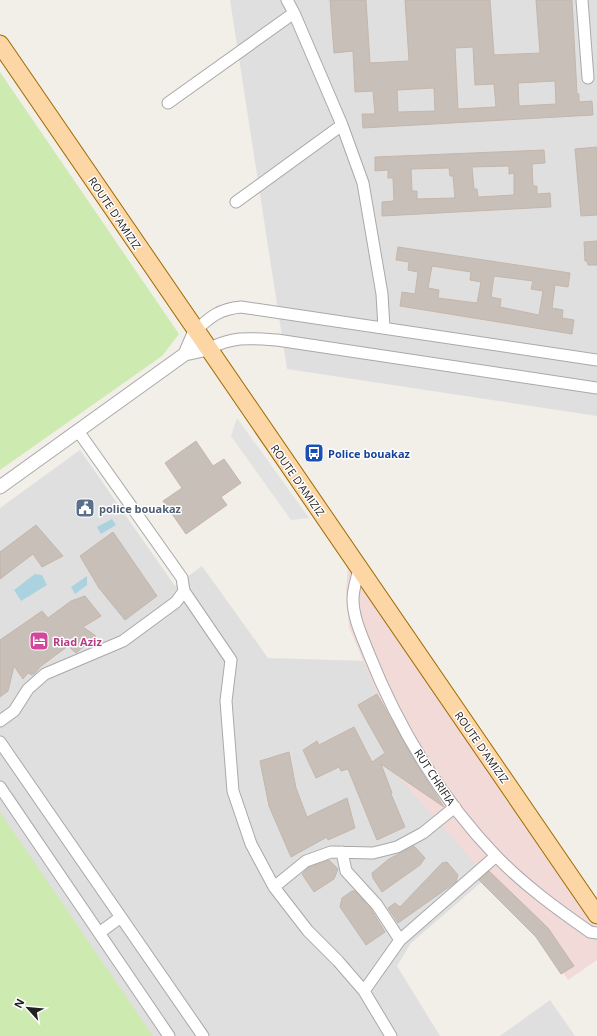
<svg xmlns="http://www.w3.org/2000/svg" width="597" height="1036" font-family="'Open Sans',sans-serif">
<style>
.residential{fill:#e0dfdf}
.commercial{fill:#f2dad9}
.grass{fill:#cdebb0}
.parking{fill:#e2e2e2}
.water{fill:#aad3df}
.building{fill:#c7bfb8;stroke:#c4b6ab;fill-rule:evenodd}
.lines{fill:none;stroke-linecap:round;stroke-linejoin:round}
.minor-casing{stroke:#a9a9a9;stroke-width:13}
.tertiary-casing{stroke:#a9a9a9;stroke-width:15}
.primary-casing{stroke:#a06b00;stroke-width:19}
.minor{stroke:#fff;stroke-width:11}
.tertiary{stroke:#fff;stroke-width:13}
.primary{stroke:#fcd6a4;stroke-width:17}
.labels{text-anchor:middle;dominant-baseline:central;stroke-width:3;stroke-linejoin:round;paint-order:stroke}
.street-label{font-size:11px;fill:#222;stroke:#fff}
.transit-label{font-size:11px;font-weight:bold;fill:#164399;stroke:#fff;text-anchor:start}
.service-label{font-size:11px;font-weight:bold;fill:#4e5e75;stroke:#fff;text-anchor:start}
.hotel-label{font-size:11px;font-weight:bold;fill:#b23c85;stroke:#fff;text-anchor:start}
</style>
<rect width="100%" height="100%" fill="#f2efe9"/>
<!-- residential -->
<path class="residential" d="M230,0H597V416L287,369Z
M80,450L175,586L202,566L268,658L401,662L521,848L411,943L397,966L440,1036H0V508Z
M550,1000L575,1036H500Z"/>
<!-- commercial -->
<path class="commercial" d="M348,567L597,928V960L568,980L542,940L398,776L358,705L377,694L349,627L346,591Z"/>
<!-- grass -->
<path class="grass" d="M0,72L179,334L162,356L0,470Z
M0,812L153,1036H0Z"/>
<!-- parking -->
<path class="parking" d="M237,418L309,518L291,520L231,436Z"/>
<!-- water -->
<path class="water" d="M112,519L116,525L101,534L97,527Z
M35,574L42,575L47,585L21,601L14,590Z
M87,576V585L75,594L71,587Z"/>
<!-- building -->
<path class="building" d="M330,0H366L370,63L409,61L405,0H490L494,55L540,53L536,0H572L577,94H579V102L592,101L593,115L363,128L362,114H375L373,91L355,92L353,51L334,53ZM473,47L475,85L494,84L496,107L458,109L455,48ZM555,81L556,104L519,106L518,83ZM434,88L435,111L398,112L397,90Z
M597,147V215L581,216L575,149Z
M544,150L545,163L532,164L533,186H537V194L550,193L551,207L382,216V202L394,201L393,178H388V170L375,171V157ZM509,166V174L514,173V195L478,197L477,189H474L472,167ZM449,168L450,176H453L455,198L417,199V191H412L411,169Z
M597,241V265H588L587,261H585L584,242Z
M398,247L570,273L568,287L555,285L552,308L563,310L562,318L574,320L572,334L400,306L402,292L415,294L418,272L408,270L409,262L396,260ZM432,266L471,272L470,280L481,282L477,303L438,298L439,290L428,288ZM494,276L533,281L531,289L543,291L539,315L500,307L501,299L491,297Z
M196,441L213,466L224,459L241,483L221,497L227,505L186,534L163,501L182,488L165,463Z
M36,525L63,556L42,567L33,554L0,579V552Z
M113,532L157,596L125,620L99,588L80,556Z
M85,596L101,616L83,627L96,636L76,653L68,646L41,666L35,673L32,675L28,673L23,679L14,666L8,691L0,697V640L42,611L48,618L71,601Z
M377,694L417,765L444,807L381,764L392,793L391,794L405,827L377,840L348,769L341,771L339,767L316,778L303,750L317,741L319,745L354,727L372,762L385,753L358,705Z
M289,752L296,788L307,817L347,798L355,828L328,840L327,837L291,857L269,806L260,761Z
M414,846L425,858L420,865L382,892L373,878L372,873L389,859Z
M329,860L338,869L334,879L314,892L302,874L309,867Z
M447,862L458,875L456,882L398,923L388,908L395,903L400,907L442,863Z
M489,871L548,928L574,966L561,974L536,937L479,880Z
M352,891H355L371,909L385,932L366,945L340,907L342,898Z"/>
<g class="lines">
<!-- minor casing -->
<g class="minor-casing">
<path id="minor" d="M287,0L294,13L342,125L363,183L382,294L384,328
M582,0L588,78
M168,103L294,13
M236,202L342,125
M195,331C211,316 220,309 241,307L597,360
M208,349C234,336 249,338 277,340L597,388
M78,431L182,578L184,591L231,660L226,701L233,791L251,844L274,887L308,931L338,961L364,991L391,1036
M359,569C357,578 353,589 353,599C353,618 362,636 369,654C398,727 441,799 496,856C524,885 557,909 590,932L597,933
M0,721L14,711L28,689L45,674L123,641L176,602L184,591
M0,742L203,1036
M0,787L169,1036
M342,852L346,871L377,905L400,940
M274,887L306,861L331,852L373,853L397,847L423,833L455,807
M99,933L121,917
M364,991L400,940L496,856"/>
</g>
<!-- tertiary casing -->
<g class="tertiary-casing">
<path id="tertiary" d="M185,354L195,331
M0,487L185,354L208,349"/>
</g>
<!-- primary casing -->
<g class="primary-casing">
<path id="primary" d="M0,44L597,915"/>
</g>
<!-- minor -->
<use href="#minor" class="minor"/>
<!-- tertiary -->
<use href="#tertiary" class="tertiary"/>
<!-- primary -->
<use href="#primary" class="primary"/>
</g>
<!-- icons -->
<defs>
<g id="bus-square" transform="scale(1)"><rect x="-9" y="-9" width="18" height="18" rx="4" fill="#1a4fb4" stroke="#fff"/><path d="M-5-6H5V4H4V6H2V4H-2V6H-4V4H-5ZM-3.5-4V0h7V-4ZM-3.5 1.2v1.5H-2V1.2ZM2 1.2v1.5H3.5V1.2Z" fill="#fff"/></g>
<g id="civic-square" transform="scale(1)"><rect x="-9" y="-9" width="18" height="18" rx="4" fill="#5c6f8a" stroke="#fff"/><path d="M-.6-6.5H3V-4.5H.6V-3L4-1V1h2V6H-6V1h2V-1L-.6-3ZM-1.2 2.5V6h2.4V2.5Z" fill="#fff"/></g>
<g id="hotel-square" transform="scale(1)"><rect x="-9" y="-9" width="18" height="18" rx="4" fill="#d1479c" stroke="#fff"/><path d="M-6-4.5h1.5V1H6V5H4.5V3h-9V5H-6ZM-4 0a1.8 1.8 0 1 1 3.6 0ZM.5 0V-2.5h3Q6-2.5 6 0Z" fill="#fff"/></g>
</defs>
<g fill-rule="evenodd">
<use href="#bus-square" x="314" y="453"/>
<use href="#civic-square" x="85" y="508"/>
<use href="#hotel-square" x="39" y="641"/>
</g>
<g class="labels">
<!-- street labels -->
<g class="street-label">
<text transform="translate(115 213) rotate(56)">ROUTE D'AMIZIZ</text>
<text transform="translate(298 480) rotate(55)">ROUTE D'AMIZIZ</text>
<text transform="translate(482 747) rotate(55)">ROUTE D'AMIZIZ</text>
<text transform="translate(435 777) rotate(57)">RUT CHRIFIA</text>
</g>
<!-- transit labels -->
<g class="transit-label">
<text x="328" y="453">Police bouakaz</text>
</g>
<!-- service labels -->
<g class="service-label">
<text x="99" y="508">police bouakaz</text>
</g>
<!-- hotel labels -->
<g class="hotel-label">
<text x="53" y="641">Riad Aziz</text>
</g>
</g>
<!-- north arrow -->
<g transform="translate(28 1008) rotate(297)" stroke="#ffffff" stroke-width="3" paint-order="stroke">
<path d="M0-3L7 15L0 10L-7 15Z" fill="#222222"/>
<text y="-6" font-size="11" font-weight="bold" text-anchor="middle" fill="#222222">N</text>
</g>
</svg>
